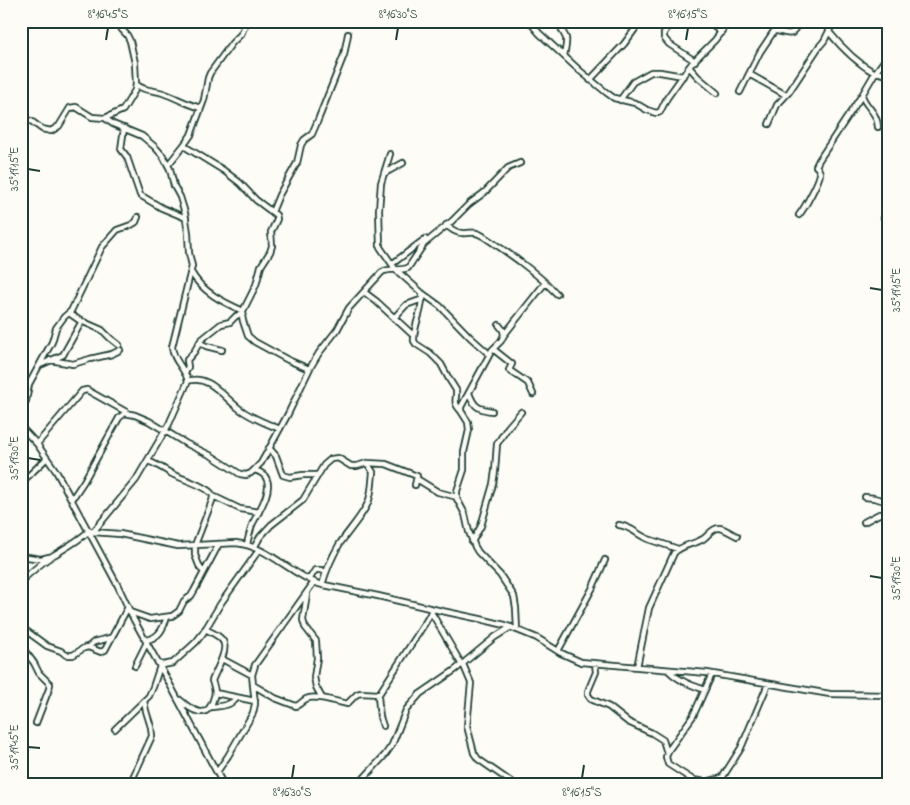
<svg xmlns="http://www.w3.org/2000/svg" width="910" height="805" font-family="'Indie Flower',sans-serif">
<style>
.lines{fill:none;stroke-linecap:round;stroke-linejoin:round}
.minor-casing{stroke:#1f3d34;stroke-width:8}
.minor{stroke:#fdfcf7;stroke-width:4.5}
.ticks{fill:none;stroke:#1f3d34;stroke-width:2}
.neatline{fill:none;stroke:#1f3d34;stroke-width:2}
.ticks-label{font-size:12px;text-anchor:middle;fill:#1f3d34}
</style>
<rect width="100%" height="100%" fill="#fdfcf7"/>
<filter id="ink" filterUnits="userSpaceOnUse"><feTurbulence type="fractalNoise" baseFrequency=".02" numOctaves="2"/><feDisplacementMap in="SourceGraphic" scale="10" xChannelSelector="R" yChannelSelector="G"/><feConvolveMatrix kernelMatrix="1 2 1 2 8 2 1 2 1" color-interpolation-filters="sRGB"/></filter>
<g filter="url(#ink)">
<g class="lines">
<!-- minor casing -->
<g class="minor-casing">
<path id="minor" d="M529,21L539,33L579,70L607,93L614,98L635,103L647,110L656,113L660,112L667,98L692,63L715,40L729,21
M560,21C560,30 563,31 566,38C567,44 565,50 564,56
M672,21L664,33V38L669,44L695,61
M709,21L721,33
M821,21L831,27
M829,32C842,48 857,63 875,73
M689,67L698,77L717,93
M876,72L884,74L889,77
M749,74L786,95
M590,80L624,44L641,21
M136,84C143,91 154,90 163,93C177,98 186,104 201,108
M740,92L760,52L774,31C780,30 785,35 792,33L800,21
M620,100L633,82L651,72H660L683,76
M21,118L31,121L42,129L51,131L59,126L70,108L76,107L92,117L105,118L113,124L142,136L155,147L163,156L170,169L174,186L180,197L185,213L188,233L189,253L192,266L172,347C173,361 185,368 188,381L169,424L136,480L93,532
M105,118L123,110L135,90L136,84L135,63L130,41L127,35L114,21
M769,124L777,105L789,92L818,48L824,41L834,21
M878,127C877,111 865,107 862,95L875,73L889,54
M124,128L121,149L127,157L140,195L162,208L186,218
M184,146L223,170L240,183L256,200L276,215L277,219L271,232L272,246L270,252L261,266L256,285L243,311L242,316L243,321L248,336L255,342L288,360L309,369
M390,154L381,183L379,210L380,247L396,270L422,293L440,306L470,337L489,354
M168,165L184,145L191,135L204,100L208,78L210,73L232,43L241,34L247,21
M385,173L403,163
M272,212L279,195L297,163L301,145L304,140L312,134L318,120L344,55L348,34
M799,215C804,209 820,180 820,173C820,172 817,166 816,166L819,160L862,95
M884,218L889,212
M446,225C451,229 456,233 462,233C472,234 473,230 483,236C510,254 535,271 557,294
M392,264L425,239
M191,272C202,292 223,302 243,311
M364,292L376,301L414,336
M422,293C424,311 413,324 414,341L416,344L430,353L441,364L449,379L456,390C457,401 452,401 461,411
M69,313L79,320L102,330L110,338L119,345
M394,318L406,305L423,299
M499,325L503,330L504,335L501,341L492,350L461,407V411L468,422L469,430L464,452V470L457,491V499L465,514L469,532L475,547L478,552L500,575L514,596L516,608L517,630
M504,335L545,283
M200,343L206,346L222,350
M493,349L512,364L509,370L528,383L533,394
M50,360L73,364L90,359L112,354L120,350
M40,365L63,355L82,321
M185,373L188,367L187,360L194,352L201,340L221,324L230,322L236,316L243,313
M188,381C210,373 227,402 244,412C255,419 267,424 280,429
M469,393C474,406 477,409 492,411
M21,408L26,401L29,384L52,342L56,328L64,317L71,311L73,307L102,247L117,230L131,225L136,222L138,217
M21,427L37,444L56,471L118,586L134,620L167,679L223,784
M37,444L82,391L87,390L128,413
M269,448L276,456L283,475L290,477L303,475H318
M148,461C156,464 164,469 172,474C182,479 204,485 211,493C214,496 213,497 212,501L195,545V555L200,568L204,572
M417,479L438,492L457,497
M21,483L47,458
M213,496L240,509L259,512
M865,497L874,498L889,502
M71,498L74,496L84,481L119,418L125,413L135,415L149,421L185,443L212,456L240,474L246,475L251,473L261,463L270,447L288,414L310,368L319,353L337,330L349,308L382,272C390,268 399,271 408,268L424,244L429,240L452,221L469,204L485,192L508,168L520,163
M864,522L879,514H889
M619,525C633,527 638,536 651,540C660,543 669,546 678,549
M88,530L93,532L120,534L178,546L236,543C268,546 290,574 319,584L378,596L442,611L480,619L505,625L537,638L561,653L581,662L707,673L830,694L889,695
M472,542L481,526L493,484L495,471L497,444L508,427L521,412
M247,545C248,538 250,532 252,525C257,514 272,492 267,480C265,474 260,472 255,470
M254,548L260,537L271,525L303,500L324,465L331,459L338,458L351,466H357L367,463L386,464L417,476L415,485
M21,556L41,559L49,557
M309,580L315,570H321L326,572
M21,581C31,572 41,563 52,556C65,548 77,542 89,531
M322,585C326,571 332,557 339,545C348,531 361,518 368,503C372,493 372,481 373,472L367,463
M307,594L303,620L305,627L316,641L317,658L314,677L316,687L322,698
M130,612L150,619L172,616L179,611L184,601L191,596L194,591L219,544
M431,612L462,665
M21,627L47,646L61,651L66,655H73L84,648L88,647L101,652L105,650L128,607
M146,640C159,638 163,629 167,617
M21,646L34,663L39,673L50,684L49,689L36,723
M88,647L94,642L110,638
M558,651L592,589L605,560
M222,659L252,675
M160,664L163,665L173,663L196,642L203,633L221,603L259,550
M463,664L471,683L467,726L474,753L478,759L514,784
M595,664L596,672L588,691V695L591,699L609,707L628,722L652,733L663,740L667,753
M135,666L147,642
M637,667L649,608L674,553C683,544 693,545 703,539C708,536 712,528 719,528C724,528 732,534 737,536
M669,671C679,681 691,685 705,690
M712,674L693,716L668,751L666,757L668,764L693,780L706,782L722,778
M253,685L275,698L296,706C301,704 302,701 306,699C315,694 337,702 347,704L357,694L361,693L379,694
M215,693L255,701
M180,700C191,710 207,721 213,700C216,693 215,688 212,681C215,672 227,653 224,644C223,637 211,632 205,629
M211,707C221,706 230,706 237,698
M383,726L380,717L378,696L379,694L425,623L433,609
M115,729L149,696L153,687L160,666
M21,734L25,754L23,784
M217,772L228,756L253,713L255,704L252,675L255,665L314,582
M130,784L152,736L151,727L146,711L144,701
M358,784L364,778L385,755L392,745L406,710L420,694L455,670L495,637L511,627
M719,784L724,775L741,748L768,684"/>
</g>
<!-- minor -->
<use href="#minor" class="minor"/>
</g>
</g>
<!-- ticks -->
<path class="ticks" d="M106,40L108,28M396,40L398,28M686,40L688,28M28,169L40,171M870,288L882,290M28,458L40,460M870,576L882,578M28,747L40,748M292,778L294,765M582,778L584,765"/>
<!-- margin -->
<rect width="910" height="805" fill="none" stroke="#fdfcf7" stroke-width="55"/>
<rect x="28" y="28" width="854" height="750" class="neatline"/>
<g class="ticks-label">
<text x="108" y="18">8°16'45"S</text>
<text x="398" y="18">8°16'30"S</text>
<text x="688" y="18">8°16'15"S</text>
<text transform="translate(14 169) rotate(-90)" y="4">35°19'15"E</text>
<text transform="translate(896 290) rotate(-90)" y="4">35°19'15"E</text>
<text transform="translate(14 458) rotate(-90)" y="4">35°19'30"E</text>
<text transform="translate(896 578) rotate(-90)" y="4">35°19'30"E</text>
<text transform="translate(14 747) rotate(-90)" y="4">35°19'45"E</text>
<text x="292" y="796">8°16'30"S</text>
<text x="582" y="796">8°16'15"S</text>
</g>
</svg>
